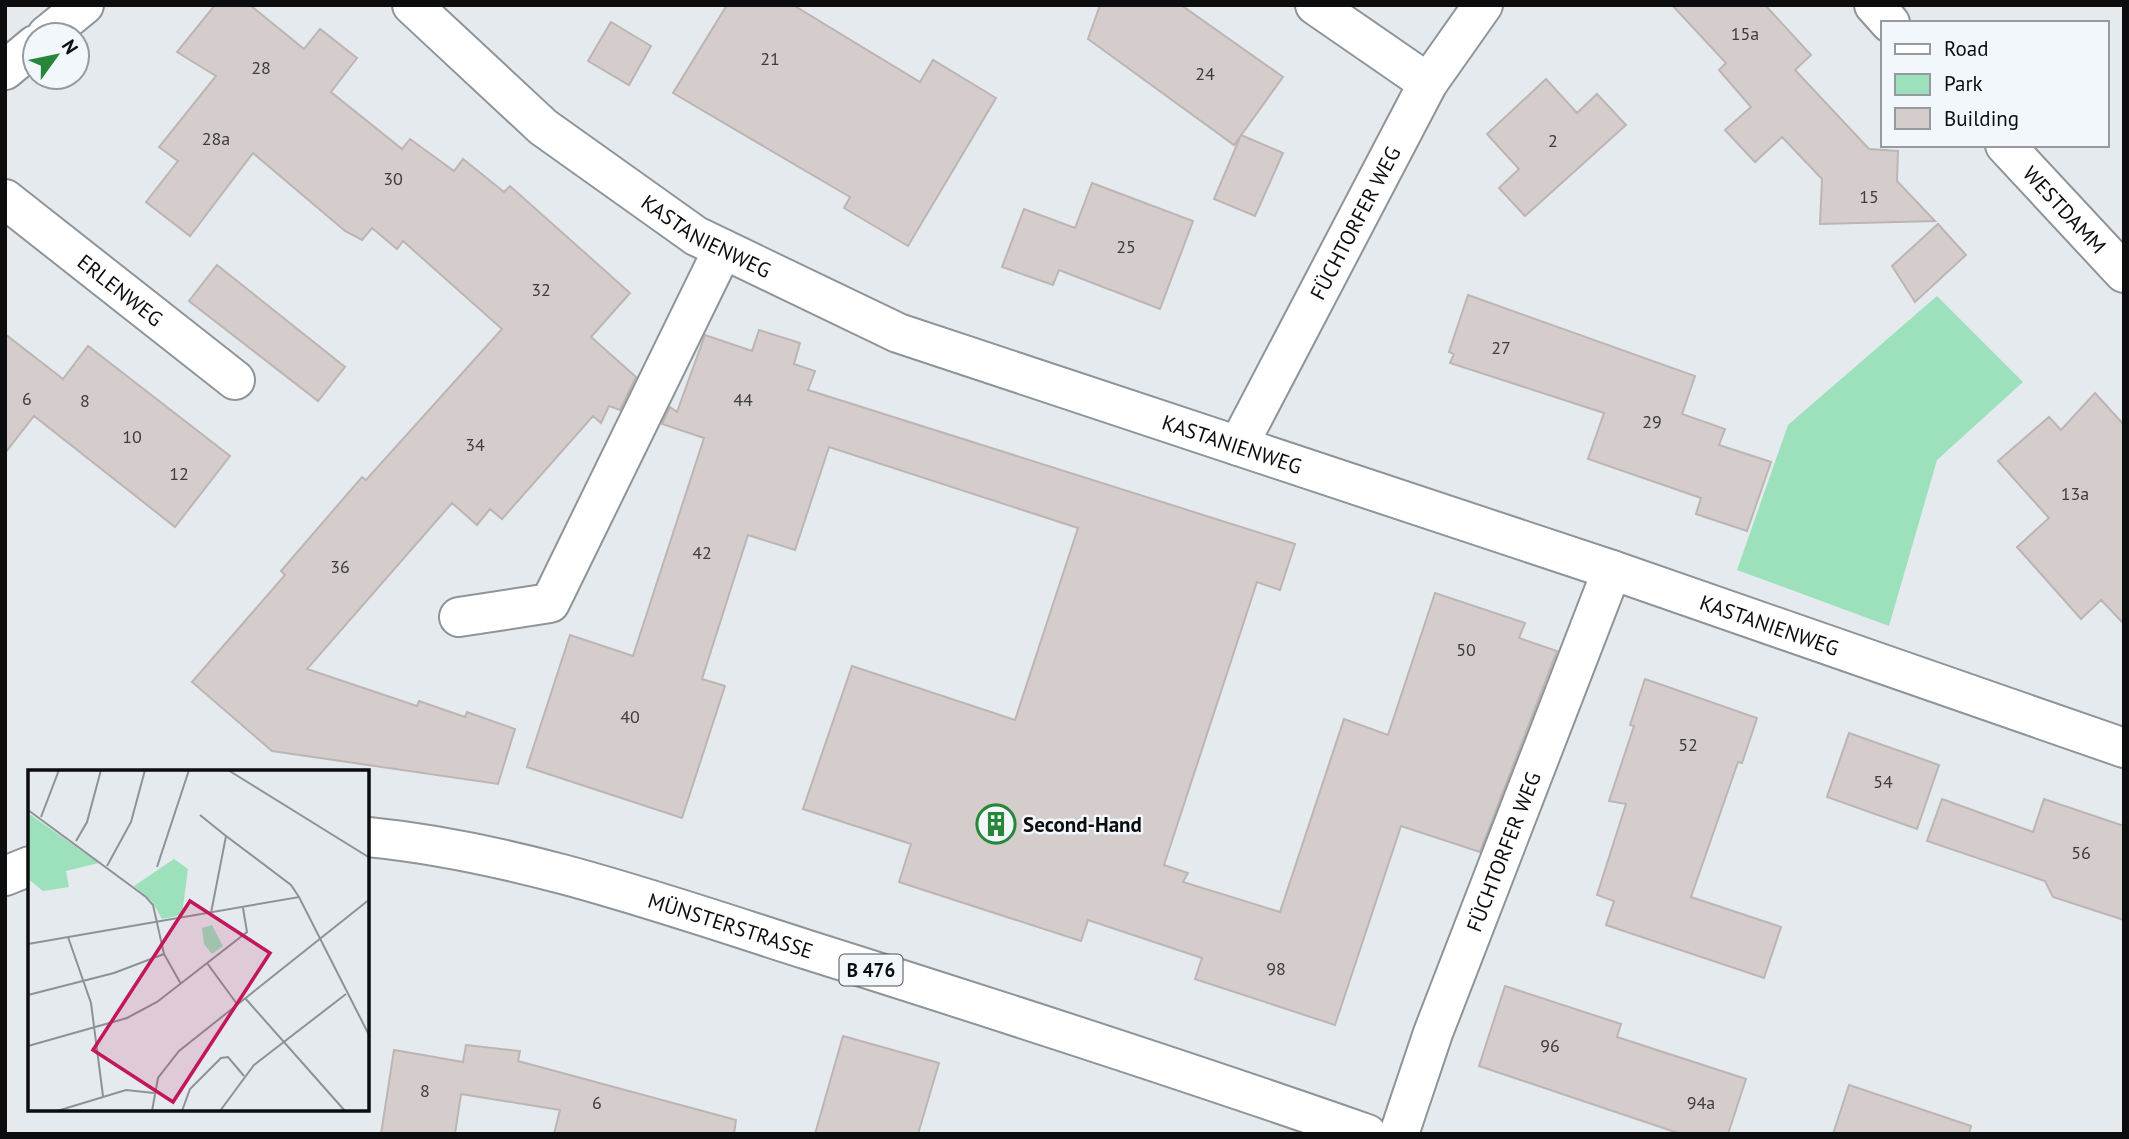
<svg xmlns="http://www.w3.org/2000/svg" width="2129" height="1139" font-family="'PT Sans',sans-serif">
<style>
.green{fill:#9ce1bc}
.building{fill:#d4cdcb;stroke:#bcb5b3;stroke-width:2}
.lines{fill:none;stroke-linecap:round;stroke-linejoin:round}
.minor-casing{stroke:#8f9498;stroke-width:42}
.major-casing{stroke:#8f9498;stroke-width:42}
.minor{stroke:#fff;stroke-width:38}
.major{stroke:#fff;stroke-width:38}
.labels{text-anchor:middle;dominant-baseline:central;stroke-width:5;stroke-linejoin:round;paint-order:stroke}
.number-label{font-size:18px;fill:#3e3d3e}
.shield{fill:#f2f7fc;stroke:#515356;stroke-width:2}
.shield-label{font-size:19px;font-weight:bold;fill:#0c0d0f}
.street-label{font-size:21px;fill:#0c0d0f;stroke:#f2f7fc}
.poi-label{font-size:21px;font-weight:bold;fill:#0c0d0f;stroke:#f2f7fc;text-anchor:start}
.inset-road{fill:none;stroke:#8e9295;stroke-width:2}
.view{fill:#c2185b;fill-opacity:0.15;stroke:#c2185b;stroke-width:3.5}
.inset-edge{fill:none;stroke:#0c0d0f;stroke-width:3.5}
</style>
<rect width="100%" height="100%" fill="#e4eaee"/>
<!-- green -->
<path class="green" d="M1937,296L2023,382L1937,460L1889,626L1737,570L1788,425Z"/>
<!-- building -->
<path class="building" d="M215,5H250L304,49L320,29L357,58L331,92L402,149L410,139L454,171L463,159L504,192L510,186L630,293L591,337L636,377L620,410L609,406L601,423L593,416L502,519L490,509L477,525L452,503L307,669L417,706L419,701L465,717L467,712L515,729L498,784L272,751L192,682L285,575L281,571L362,477L366,480L502,329L403,241L397,249L372,228L362,240L345,231L253,153L190,236L146,202L178,161L159,147L216,76L177,52Z
M727,5H793L920,82L933,60L996,98L908,246L844,208L850,197L673,93Z
M1100,5H1181L1283,77L1234,145L1088,39Z
M1672,5H1765L1811,55L1795,70L1869,149L1898,151L1897,181L1935,221L1820,224L1822,179L1782,137L1755,162L1725,130L1751,107L1719,70L1726,63Z
M611,22L651,46L629,85L588,61Z
M1546,79L1577,113L1597,94L1626,125L1525,216L1499,188L1519,169L1487,134Z
M1241,135L1283,153L1255,216L1214,199Z
M1092,183L1193,221L1160,309L1059,270L1053,285L1002,267L1024,209L1075,228Z
M1938,224L1966,255L1915,302L1892,266Z
M217,265L345,367L318,401L189,301Z
M1468,295L1695,376L1682,414L1725,429L1719,445L1771,462L1747,531L1696,514L1701,498L1588,459L1604,413L1450,363L1454,354L1449,352Z
M759,330L800,343L794,364L815,371L808,390L1295,544L1280,590L1257,582L1164,865L1188,873L1183,882L1280,912L1344,719L1388,735L1435,593L1525,623L1519,638L1557,651L1480,852L1401,826L1335,1025L1195,979L1202,958L1088,920L1081,941L899,882L911,844L803,809L852,666L1015,720L1078,528L829,447L795,550L748,535L702,679L725,686L682,818L527,767L570,635L633,656L704,438L662,424L670,407L677,412L705,335L752,351Z
M5,334L63,379L88,346L230,456L175,527L34,416L5,453Z
M2095,393L2124,425V624L2101,600L2081,619L2017,547L2049,518L1998,461L2049,417L2061,430Z
M1645,679L1757,718L1742,763L1738,762L1691,897L1781,927L1764,978L1606,925L1614,901L1597,895L1626,804L1609,801L1634,726L1630,725Z
M1849,733L1939,765L1917,829L1827,797Z
M1942,799L2033,832L2044,799L2124,826V920L2053,897L2045,881L1927,841Z
M1505,986L1621,1024L1617,1037L1746,1079L1728,1134H1681L1479,1066Z
M843,1036L939,1063L918,1134H815Z
M466,1045L520,1051L518,1061L736,1120L734,1134H554L560,1110L461,1094L455,1134H381L394,1050L463,1062Z
M1849,1085L1971,1126L1969,1134H1833Z"/>
<g class="lines">
<!-- minor casing -->
<g class="minor-casing">
<g id="minor">
<path id="s1" d="M412,5L543,127L696,236L898,333L1612,570L2124,748"/>
<path d="M1315,5L1428,83"/>
<path d="M1874,5L1890,23"/>
<path d="M47,35L84,5"/>
<path d="M5,70L35,45"/>
<path id="s2" d="M2005,145L2124,273"/>
<path id="s3" d="M5,199L235,380"/>
<path id="s4" d="M1238,446L1428,83L1483,5"/>
<path d="M459,617L550,603L723,249"/>
<path id="s5" d="M1399,1134L1433,1033L1612,570"/>
</g>
</g>
<!-- major casing -->
<g class="major-casing">
<g id="major">
<path id="s6" d="M368,837C519,852 664,904 808,950C995,1009 1182,1069 1367,1134"/>
<path d="M5,876L30,866"/>
</g>
</g>
<!-- minor -->
<use href="#minor" class="minor"/>
<!-- major -->
<use href="#major" class="major"/>
</g>
<!-- icons -->
<defs>
<g id="building-ring" transform="scale(2.0125)"><circle r="9.5" fill="#f2f7fc" stroke="#278638" stroke-width="1.5"/><path d="M-4-6H4V6H1V3H-1V6H-4ZM-2.5-4.3h1.7v1.8h-1.7ZM.8-4.3h1.7v1.8H.8ZM-2.5-1h1.7V.8h-1.7ZM.8-1h1.7V.8H.8Z" fill="#278638"/></g>
</defs>
<g fill-rule="evenodd">
<use href="#building-ring" x="996" y="824"/>
</g>
<g class="labels">
<!-- number labels -->
<g class="number-label">
<text x="1745" y="33">15a</text>
<text x="770" y="58">21</text>
<text x="261" y="67">28</text>
<text x="1205" y="73">24</text>
<text x="216" y="138">28a</text>
<text x="1553" y="140">2</text>
<text x="393" y="178">30</text>
<text x="1869" y="196">15</text>
<text x="1126" y="246">25</text>
<text x="541" y="289">32</text>
<text x="1501" y="347">27</text>
<text x="27" y="398">6</text>
<text x="743" y="399">44</text>
<text x="85" y="400">8</text>
<text x="1652" y="421">29</text>
<text x="132" y="436">10</text>
<text x="475" y="444">34</text>
<text x="179" y="473">12</text>
<text x="2075" y="493">13a</text>
<text x="702" y="552">42</text>
<text x="340" y="566">36</text>
<text x="1466" y="649">50</text>
<text x="630" y="716">40</text>
<text x="1688" y="744">52</text>
<text x="1883" y="781">54</text>
<text x="2081" y="852">56</text>
<text x="1276" y="968">98</text>
<text x="1550" y="1045">96</text>
<text x="425" y="1090">8</text>
<text x="597" y="1102">6</text>
<text x="1701" y="1102">94a</text>
</g>
<!-- shield labels -->
<rect class="shield" x="839.5" y="954.5" width="63" height="31" rx="5"/>
<g class="shield-label">
<text x="871" y="970">B 476</text>
</g>
<!-- street labels -->
<g class="street-label">
<text stroke="none"><textPath href="#s2" startOffset="88">WESTDAMM</textPath></text>
<text stroke="none"><textPath href="#s4" startOffset="252">FÜCHTORFER WEG</textPath></text>
<text stroke="none"><textPath href="#s1" startOffset="376">KASTANIENWEG</textPath></text>
<text stroke="none"><textPath href="#s3" startOffset="147">ERLENWEG</textPath></text>
<text stroke="none"><textPath href="#s1" startOffset="943">KASTANIENWEG</textPath></text>
<text stroke="none"><textPath href="#s1" startOffset="1510">KASTANIENWEG</textPath></text>
<text stroke="none"><textPath href="#s5" startOffset="301">FÜCHTORFER WEG</textPath></text>
<text stroke="none"><textPath href="#s6" startOffset="374">MÜNSTERSTRASSE</textPath></text>
</g>
<!-- poi labels -->
<g class="poi-label">
<text x="1023" y="824">Second-Hand</text>
</g>
</g>
<!-- overview -->
<g transform="translate(28 770)">
<rect width="341" height="341" fill="#e4eaee"/>
<path d="M0,43L71,93L38,101L41,117L15,121L0,109ZM146,89L160,99L154,145L134,149L124,131L106,116ZM184,155L195,176L184,184L176,174L174,158Z" fill="#9ce1bc"/>
<path class="inset-road" d="M200,0L342,88M0,40L118,127L125,135L136,184L153,214M172,45L198,66M13,47L31,0M48,71L59,52L73,0M79,96L103,52L117,0M129,97L161,0M183,143L198,66L263,115L271,127M40,167L63,233L75,326M0,174L271,127L342,267M179,193L209,234M0,225L86,203L136,184M217,228L317,341M0,276L99,248L129,232L219,162L215,138M29,341L98,320L126,323M124,341L130,308L151,281L342,129M154,341L162,319L193,288L200,287L216,306M192,341L226,295L318,224"/>
<path class="view" d="M162,131L242,183L145,332L65,280Z"/>
<rect width="341" height="341" class="inset-edge"/>
</g>
<!-- border -->
<rect width="2129" height="1139" fill="none" stroke="#0c0d0f" stroke-width="14"/>
<!-- legend -->
<rect x="1881" y="21" width="228" height="126" fill="#f2f7fc" stroke="#96999d" stroke-width="2"/>
<rect x="1895" y="44" width="35" height="10" fill="#ffffff" stroke="#96999d" stroke-width="2"/>
<text x="1944" y="56" font-size="21" fill="#0c0d0f">Road</text>
<rect x="1895" y="74" width="35" height="21" fill="#9ce1bc" stroke="#96999d" stroke-width="2"/>
<text x="1944" y="91" font-size="21" fill="#0c0d0f">Park</text>
<rect x="1895" y="108" width="35" height="21" fill="#d4cdcb" stroke="#96999d" stroke-width="2"/>
<text x="1944" y="126" font-size="21" fill="#0c0d0f">Building</text>
<!-- north arrow -->
<g transform="translate(56 56) rotate(57)"><circle r="33" fill="#f2f7fc" stroke="#96999d" stroke-width="2"/>
<path d="M0-5L12 26L0 18L-12 26Z" fill="#278638"/>
<text y="-10" font-size="19" font-weight="bold" text-anchor="middle" fill="#0c0d0f">N</text>
</g>
</svg>
